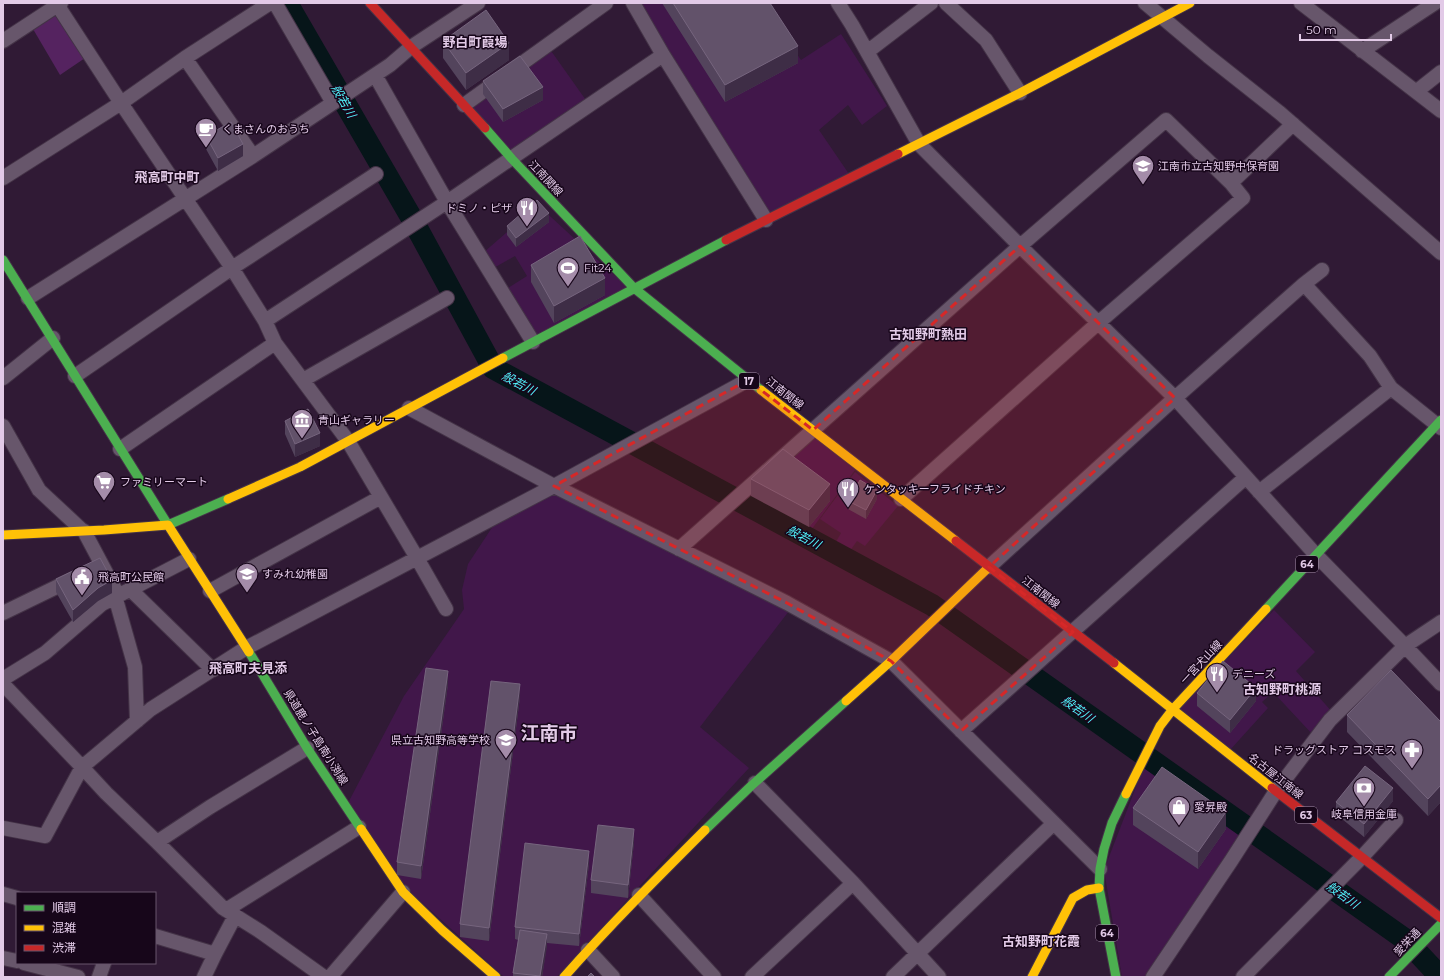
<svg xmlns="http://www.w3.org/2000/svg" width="1444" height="980" font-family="Montserrat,'Noto Sans JP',sans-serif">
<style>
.built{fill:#41174a}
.green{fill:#552360}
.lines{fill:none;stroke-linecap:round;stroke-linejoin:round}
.river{stroke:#061519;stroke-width:22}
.street-casing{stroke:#443347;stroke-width:16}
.fast-casing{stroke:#443347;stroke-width:11}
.slow-casing{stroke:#443347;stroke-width:11}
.jam-casing{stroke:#443347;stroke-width:11}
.street{stroke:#67566b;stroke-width:14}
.fast{stroke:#4caf50;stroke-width:9}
.slow{stroke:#ffc107;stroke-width:9}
.jam{stroke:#c62828;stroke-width:9}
.wall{fill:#53445c}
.shaded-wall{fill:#3e2d46}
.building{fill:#62526a;stroke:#76657e}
.marked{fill:#d62828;fill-opacity:0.2;stroke:#d62828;stroke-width:3;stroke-dasharray:8 5;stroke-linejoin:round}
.labels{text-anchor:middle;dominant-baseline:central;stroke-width:3;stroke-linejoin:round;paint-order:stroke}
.shield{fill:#17061a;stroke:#a58faa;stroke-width:1}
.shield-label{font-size:10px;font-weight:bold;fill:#e2cae7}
.poi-label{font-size:11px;fill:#e2cae7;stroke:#17061a;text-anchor:start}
.street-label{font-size:11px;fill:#e2cae7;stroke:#17061a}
.water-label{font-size:12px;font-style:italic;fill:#51f2fb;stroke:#17061a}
.quarter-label{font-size:13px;font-weight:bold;fill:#e2cae7;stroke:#17061a}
.town-label{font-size:19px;font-weight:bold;fill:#e2cae7;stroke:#17061a}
</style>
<rect width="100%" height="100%" fill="#301a35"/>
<!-- built -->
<path class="built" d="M640,3H761L801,60L841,34L887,106L862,125L848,105L819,130L849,174L767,214Z
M549,48L588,103L512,155L468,105Z
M538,205L629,289L533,337L505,290L527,276L515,256L492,269L483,253Z
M812,436L855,470L809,533L743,497Z
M855,472L898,506L865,546L857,541L847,555L833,547L841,533L820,519Z
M553,492L789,611L700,727L749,768L636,890L557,977H504L406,888L348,803L404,696L464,609L462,590L468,564L495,523Z
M1274,610L1315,652L1296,671L1333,713L1314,736L1273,692L1262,702L1268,708L1230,750L1179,709Z
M1146,761L1245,833L1146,977H1122L1104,870Z"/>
<!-- green -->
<path class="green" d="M59,12L88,56L60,75L33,29Z"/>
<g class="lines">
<!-- river -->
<path class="river" d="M287,3L411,217L493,368L932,605L1406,940L1433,969L1437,977"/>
<!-- street casing -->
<g class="street-casing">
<path id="street" d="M56,3L121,103L232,268L265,321L275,343L348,441L417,558L446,609
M275,3L333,103
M633,3L663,55L766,220
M838,3L852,25L919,144L1020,246L1175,398L1316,555L1405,646L1441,684
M946,3L986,40L1020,93
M1145,3L1208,56L1280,113L1441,253
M1301,3L1441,111
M3,41L61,3
M1362,51L1435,3
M867,52L931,3
M185,58L253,156
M375,75L447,202L533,342
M1417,91L1441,72
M464,105L606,3
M3,178L121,103L185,58L270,3
M28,298L253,156L390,65L411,47L478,3
M265,321L447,202L663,55
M75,376L232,268L376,174
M3,378L53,338
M303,380L447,298
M1391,388L1441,428
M409,408L554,486L787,603L891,661L1100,869
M3,426L39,490L83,531
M120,449L275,343
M1259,492L1391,388L1370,356L1304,284
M901,499L1098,323L1243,198L1231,183L1293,124
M84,531L118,595
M679,549L1020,246L1166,120L1231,183
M989,567L1175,398L1304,284L1322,270
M130,589L213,670
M210,591L381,497
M115,596L135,667L137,721
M3,613L73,579
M3,679L45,653L102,604L189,559
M3,684L82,767L106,793L157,842L223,908L261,932L324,977
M961,731L1246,477
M755,783L853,883L939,977
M3,828L45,836L82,767L151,709L246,648L554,486L748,380
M157,842L210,807L307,748
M3,894L17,898
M639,895L714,977
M226,910L359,827
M155,936L215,954L235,916
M588,950L613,977
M3,958L17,961
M24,963L78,977
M99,977L104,963
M204,977L215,954
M330,977L403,892
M752,977L853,883
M893,977L1054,823
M1153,977L1231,861L1276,791L1330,720L1405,646L1441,622
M1243,977L1362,857L1396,820"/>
</g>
<!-- fast casing -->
<g class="fast-casing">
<path id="fast" d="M485,128L512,159L634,288L761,390
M3,260L168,525L228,499
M503,358L726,240
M1266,609L1441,420
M249,652L307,748L361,829
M705,830L751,786L846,701
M1116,977L1099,888L1100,869L1104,849L1112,823L1126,794
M1389,977L1441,924"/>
</g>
<!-- slow casing -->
<g class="slow-casing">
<path id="slow" d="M898,154L1020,93L1190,3
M761,390L956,541
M228,499L300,467L503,358
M3,535L104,530L168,525L249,652
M1114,663L1272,788
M846,701L891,661L989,567
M1126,794L1160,726L1173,709L1266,609
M361,829L403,892L442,930L496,977
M564,977C609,926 657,878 705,830
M1032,977L1073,898L1087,890L1099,888"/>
</g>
<!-- jam casing -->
<g class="jam-casing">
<path id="jam" d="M370,3L485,128
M726,240L898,154
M956,541L1114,663
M1272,788L1441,918"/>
</g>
<!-- street -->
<use href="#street" class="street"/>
<!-- fast -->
<use href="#fast" class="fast"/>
<!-- slow -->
<use href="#slow" class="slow"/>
<!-- jam -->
<use href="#jam" class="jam"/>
</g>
<!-- wall -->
<path class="wall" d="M662,3H770L798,63L725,102Z
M443,41L509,60L466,90L443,58Z
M483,81L543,100L503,122L483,94Z
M206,136L243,156L218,171L206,149Z
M549,222L516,247L507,235V226Z
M531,265L605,295L554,323L531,282Z
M285,421L320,446L295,457L285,434Z
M751,479L830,501L809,527L751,496Z
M877,499L866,519L848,509V501Z
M56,579L112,593L98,601L73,622L56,592Z
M448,684L421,879L397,875V862Z
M1197,693L1256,701L1230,733L1197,706Z
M520,697L489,941L460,937V924Z
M1347,715L1441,722V802L1428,816L1347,732Z
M1393,801L1364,837L1336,814V802Z
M1133,808L1226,829L1198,869L1133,825Z
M634,842L628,898L591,893V880Z
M589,864L579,946L547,943L542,977H513V973L518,940L515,939V927Z"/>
<!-- shaded-wall -->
<path class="shaded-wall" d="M509,43V60L466,90V73Z
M798,46V63L725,102V85Z
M543,87V100L503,122V109Z
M243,144V156L218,171V158Z
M549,213V222L516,247V238Z
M605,278V295L554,323V306Z
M320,433V446L295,457V444Z
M830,484V501L809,527V510Z
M877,490V499L866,519V510Z
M112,580V593L98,601L73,622V610L98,588Z
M448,671V684L421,879V866Z
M520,684V697L489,941V928Z
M1256,688V701L1230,733V720Z
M1441,785V802L1428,816V799Z
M1393,788V801L1364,837V824Z
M1226,812V829L1198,869V852Z
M634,829V842L628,898V885Z
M589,851V864L579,946V934Z
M547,934V947L542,977H540Z"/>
<!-- building -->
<path class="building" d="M673,3H770L798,46L725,85Z
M486,10L509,43L466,73L443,41Z
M520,56L543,87L503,109L483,81Z
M231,122L243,144L218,158L206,136Z
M537,200L549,213L516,238L507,226Z
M580,236L605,278L554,306L531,265Z
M308,409L320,433L295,444L285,421Z
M783,449L830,484L809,510L751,479Z
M860,480L877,490L866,510L848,501Z
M100,558L112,580L98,588L73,610L56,579Z
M1223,661L1256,688L1230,720L1197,693Z
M426,668L448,671L421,866L397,862Z
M1391,670L1441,722V785L1428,799L1347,715Z
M491,681L520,684L489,928L460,924Z
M1365,766L1393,788L1364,824L1336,802Z
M1162,767L1226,812L1198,852L1133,808Z
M598,825L634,829L628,885L591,880Z
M525,843L589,851L579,934L515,927Z
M520,930L547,934L540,976L513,973Z
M591,973L595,977H587Z"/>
<!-- marked area -->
<path class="marked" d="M1020,246L1175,398L989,567L1073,632L961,731L891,661L787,603L554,486L748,380L813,430Z"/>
<!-- icons -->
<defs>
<g id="cafe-pin" transform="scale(1.15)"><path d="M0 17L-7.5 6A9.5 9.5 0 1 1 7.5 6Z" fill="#a48ca9" stroke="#17061a"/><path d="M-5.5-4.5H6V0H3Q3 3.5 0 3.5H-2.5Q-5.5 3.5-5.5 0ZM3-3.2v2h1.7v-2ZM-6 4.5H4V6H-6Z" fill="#fff"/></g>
<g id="school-pin" transform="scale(1.15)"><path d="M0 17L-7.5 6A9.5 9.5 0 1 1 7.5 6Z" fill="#a48ca9" stroke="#17061a"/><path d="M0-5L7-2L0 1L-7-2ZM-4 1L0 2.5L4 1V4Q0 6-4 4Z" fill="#fff"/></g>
<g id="restaurant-pin" transform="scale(1.15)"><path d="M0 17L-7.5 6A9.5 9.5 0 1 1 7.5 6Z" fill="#a48ca9" stroke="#17061a"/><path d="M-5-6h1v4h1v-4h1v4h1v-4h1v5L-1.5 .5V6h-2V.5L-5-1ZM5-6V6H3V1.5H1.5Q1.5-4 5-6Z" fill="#fff"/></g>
<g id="stadium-pin" transform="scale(1.15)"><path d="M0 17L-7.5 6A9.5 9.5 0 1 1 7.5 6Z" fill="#a48ca9" stroke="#17061a"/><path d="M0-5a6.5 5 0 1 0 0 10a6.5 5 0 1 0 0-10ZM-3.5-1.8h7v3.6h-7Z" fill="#fff"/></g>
<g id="museum-pin" transform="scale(1.15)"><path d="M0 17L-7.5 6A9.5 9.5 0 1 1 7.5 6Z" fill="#a48ca9" stroke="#17061a"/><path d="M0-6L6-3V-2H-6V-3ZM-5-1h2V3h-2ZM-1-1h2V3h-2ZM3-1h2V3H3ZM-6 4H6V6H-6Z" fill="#fff"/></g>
<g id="supermarket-pin" transform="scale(1.15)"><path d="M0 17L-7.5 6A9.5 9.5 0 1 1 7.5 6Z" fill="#a48ca9" stroke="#17061a"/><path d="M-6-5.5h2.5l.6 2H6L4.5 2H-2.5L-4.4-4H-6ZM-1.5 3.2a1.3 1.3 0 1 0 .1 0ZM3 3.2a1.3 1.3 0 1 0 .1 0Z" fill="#fff"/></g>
<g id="civic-pin" transform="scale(1.15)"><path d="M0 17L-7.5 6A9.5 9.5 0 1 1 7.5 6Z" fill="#a48ca9" stroke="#17061a"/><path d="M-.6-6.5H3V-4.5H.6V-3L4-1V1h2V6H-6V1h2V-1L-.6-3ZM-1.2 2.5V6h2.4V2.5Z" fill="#fff"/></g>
<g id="pharmacy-pin" transform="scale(1.15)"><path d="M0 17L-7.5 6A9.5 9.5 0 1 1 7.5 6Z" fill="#a48ca9" stroke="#17061a"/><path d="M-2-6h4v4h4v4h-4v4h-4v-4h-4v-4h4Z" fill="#fff"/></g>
<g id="bank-pin" transform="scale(1.15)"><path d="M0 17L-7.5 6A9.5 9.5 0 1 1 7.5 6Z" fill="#a48ca9" stroke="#17061a"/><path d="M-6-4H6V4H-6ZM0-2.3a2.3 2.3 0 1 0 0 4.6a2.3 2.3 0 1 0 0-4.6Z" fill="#fff"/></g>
<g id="shop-pin" transform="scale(1.15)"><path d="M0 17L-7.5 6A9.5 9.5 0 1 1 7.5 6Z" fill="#a48ca9" stroke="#17061a"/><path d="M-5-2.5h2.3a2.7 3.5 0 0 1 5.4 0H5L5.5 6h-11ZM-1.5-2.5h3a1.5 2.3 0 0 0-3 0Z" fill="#fff"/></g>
</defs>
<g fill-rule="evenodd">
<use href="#cafe-pin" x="206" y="129"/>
<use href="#school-pin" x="1143" y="166"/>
<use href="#restaurant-pin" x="527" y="208"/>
<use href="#stadium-pin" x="568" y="268"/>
<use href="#museum-pin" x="302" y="420"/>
<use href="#supermarket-pin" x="104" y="482"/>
<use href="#restaurant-pin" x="848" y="489"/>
<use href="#school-pin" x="247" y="574"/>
<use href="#civic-pin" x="82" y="577"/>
<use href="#restaurant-pin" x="1217" y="674"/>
<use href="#school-pin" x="506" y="740"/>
<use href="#pharmacy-pin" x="1412" y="750"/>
<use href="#bank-pin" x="1364" y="788"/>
<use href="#shop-pin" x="1179" y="807"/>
</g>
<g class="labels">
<!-- shield labels -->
<g class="shield">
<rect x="739" y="373" width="20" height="16" rx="3"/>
<rect x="1296" y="556" width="22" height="16" rx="3"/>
<rect x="1295" y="807" width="22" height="16" rx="3"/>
<rect x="1096" y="925" width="22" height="16" rx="3"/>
</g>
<g class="shield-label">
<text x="749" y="381">17</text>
<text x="1307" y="564">64</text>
<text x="1306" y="815">63</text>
<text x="1107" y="933">64</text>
</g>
<!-- poi labels -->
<g class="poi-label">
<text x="222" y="129">くまさんのおうち</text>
<text x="1158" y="166">江南市立古知野中保育園</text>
<text x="512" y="208" text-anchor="end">ドミノ・ピザ</text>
<text x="584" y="268">Fit24</text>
<text x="318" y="420">青山ギャラリー</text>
<text x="120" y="482">ファミリーマート</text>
<text x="864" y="489">ケンタッキーフライドチキン</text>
<text x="262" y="574">すみれ幼稚園</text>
<text x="98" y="577">飛高町公民館</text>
<text x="1232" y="674">デニーズ</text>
<text x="490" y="740" text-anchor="end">県立古知野高等学校</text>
<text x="1396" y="750" text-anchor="end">ドラッグストア コスモス</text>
<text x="1194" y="807">愛昇殿</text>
<text x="1364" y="814" text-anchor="middle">岐阜信用金庫</text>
</g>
<!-- street labels -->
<g class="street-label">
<text transform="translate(546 178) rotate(47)">江南関線</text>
<text transform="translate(785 393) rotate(38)">江南関線</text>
<text transform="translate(1041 592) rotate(38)">江南関線</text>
<text transform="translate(1201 662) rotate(-47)">一宮犬山線</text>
<text transform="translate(316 737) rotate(58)">県道鹿ノ子島南小渕線</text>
<text transform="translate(1276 776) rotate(38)">名古屋江南線</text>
<text transform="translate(1407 942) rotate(-46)">愛栄通</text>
</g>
<!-- water labels -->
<g class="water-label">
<text transform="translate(344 101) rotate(60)">般若川</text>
<text transform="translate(519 383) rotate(28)">般若川</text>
<text transform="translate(804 537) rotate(28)">般若川</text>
<text transform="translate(1078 709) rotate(35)">般若川</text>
<text transform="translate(1343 895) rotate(35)">般若川</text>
</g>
<!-- quarter labels -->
<g class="quarter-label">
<text x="475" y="42">野白町葭場</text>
<text x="167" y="177">飛高町中町</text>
<text x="928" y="334">古知野町熱田</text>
<text x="248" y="668">飛高町夫見添</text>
<text x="1282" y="689">古知野町桃源</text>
<text x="1041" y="941">古知野町花霞</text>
</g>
<!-- town labels -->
<g class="town-label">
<text x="549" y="733">江南市</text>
</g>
</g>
<!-- border -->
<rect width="1444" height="980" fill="none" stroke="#e2cae7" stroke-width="8"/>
<!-- legend -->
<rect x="16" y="892" width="140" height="72" fill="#17061a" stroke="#68546c"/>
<rect x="24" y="905" width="20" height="6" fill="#4caf50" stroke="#68546c"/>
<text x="52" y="912" font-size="12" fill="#e2cae7">順調</text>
<rect x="24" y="925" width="20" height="6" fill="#ffc107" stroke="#68546c"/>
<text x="52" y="932" font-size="12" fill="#e2cae7">混雑</text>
<rect x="24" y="945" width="20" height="6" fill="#c62828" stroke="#68546c"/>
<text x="52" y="952" font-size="12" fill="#e2cae7">渋滞</text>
<!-- scale -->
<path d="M1300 34v6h91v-6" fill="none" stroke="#e2cae7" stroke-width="2"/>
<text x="1306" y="34" font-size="12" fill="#e2cae7" stroke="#17061a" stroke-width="3" paint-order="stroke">50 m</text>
</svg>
